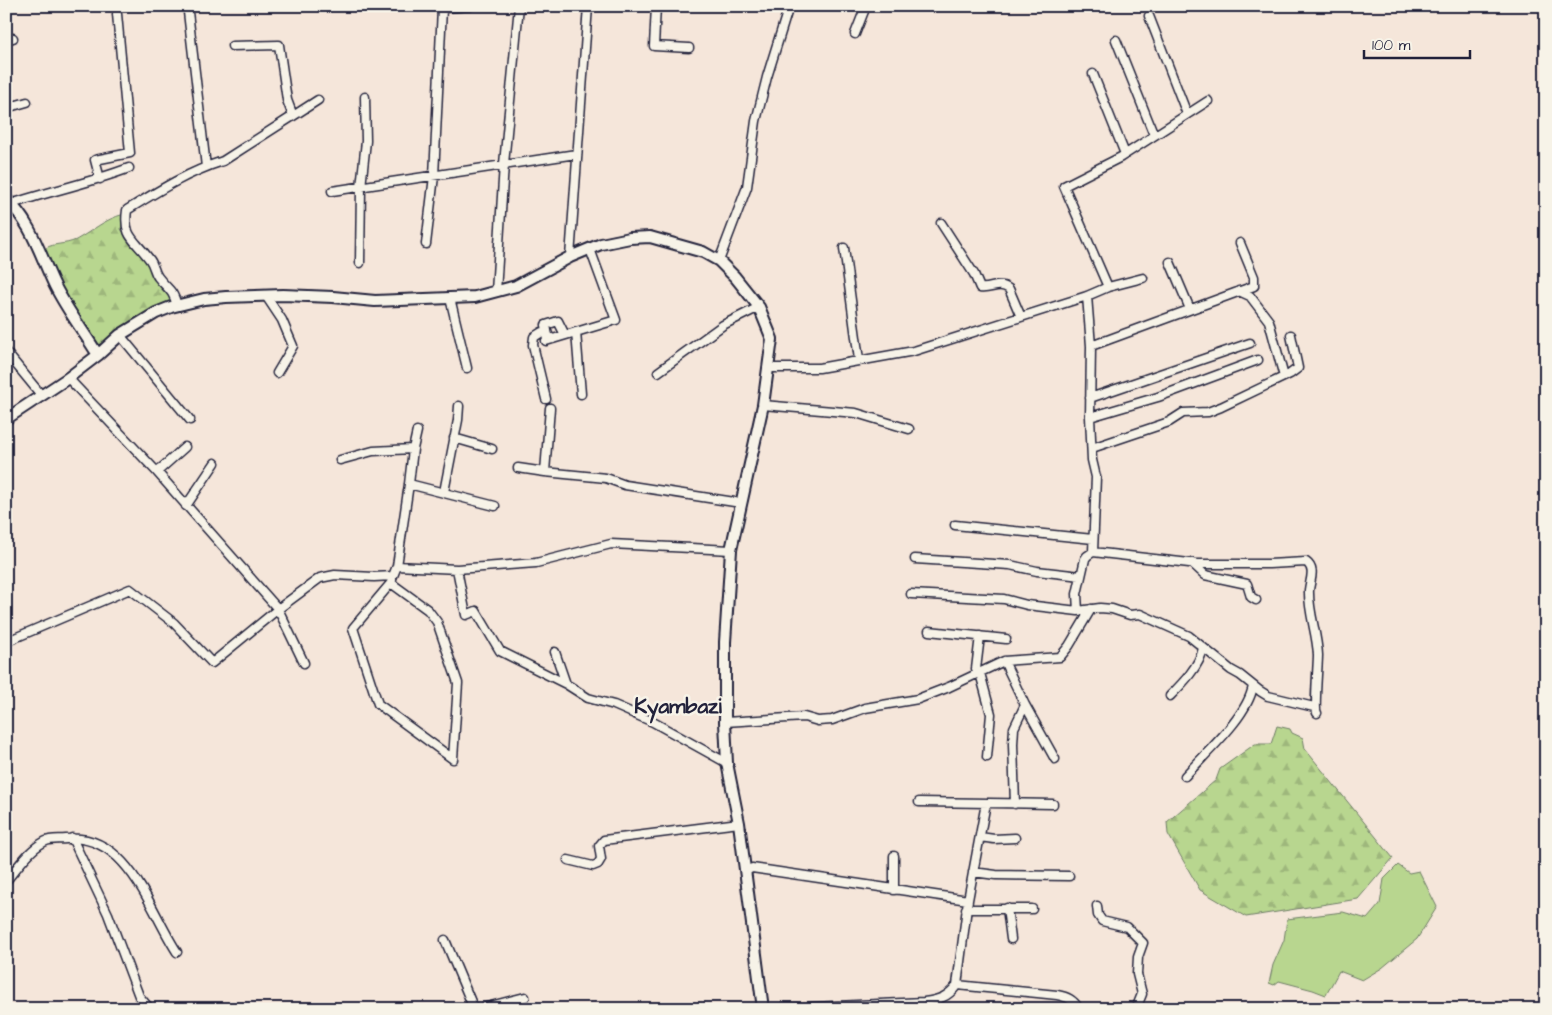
<svg xmlns="http://www.w3.org/2000/svg" width="1552" height="1015" font-family="'Architects Daughter',sans-serif">
<style>
.green{fill:#b8d68f;stroke:#6d7c65}
.forest{fill:url(#forest-firs);stroke:#6d7c65}
.lines{fill:none;stroke-linecap:round;stroke-linejoin:round}
.minor-casing{stroke:#22223b;stroke-width:11}
.tertiary-casing{stroke:#22223b;stroke-width:14}
.minor{stroke:#f7f3e8;stroke-width:8}
.tertiary{stroke:#f7f3e8;stroke-width:10}
.labels{text-anchor:middle;dominant-baseline:central;stroke-width:5;stroke-linejoin:round;paint-order:stroke}
.quarter-label{font-size:21px;font-weight:bold;fill:#22223b;stroke:#f7f3e8}
</style>
<defs>
<pattern id="forest-firs" width="22" height="20" patternUnits="userSpaceOnUse" patternTransform="scale(1.25)"><rect width="22" height="20" fill="#b8d68f"/><path d="M5 1l3.5 6h-7zM16 11l3.5 6h-7z" fill="#9eb77c"/></pattern>
</defs>
<rect width="100%" height="100%" fill="#f5e6da"/>
<filter id="ink" filterUnits="userSpaceOnUse"><feTurbulence type="fractalNoise" baseFrequency=".02" numOctaves="2"/><feDisplacementMap in="SourceGraphic" scale="10" xChannelSelector="R" yChannelSelector="G"/><feConvolveMatrix kernelMatrix="1 2 1 2 8 2 1 2 1" color-interpolation-filters="sRGB"/></filter>
<g filter="url(#ink)">
<!-- green -->
<path class="green" d="M1398,865L1409,873L1419,871L1437,907L1417,939L1382,968L1362,980L1339,971L1326,995L1313,990L1279,981L1274,985L1269,983L1273,965L1284,940L1287,919L1343,912L1367,919L1380,904L1384,879Z"/>
<!-- forest -->
<path class="forest" d="M124,214L121,229L130,242L147,261L171,296V301L119,329L102,345L98,344L60,288L45,253L46,248C54,243 65,245 76,240C94,230 103,220 124,214Z
M1277,726L1290,729L1292,733L1303,738L1305,749L1393,858L1358,899L1246,917L1200,890L1168,834L1167,822L1216,780L1220,769L1255,744H1271Z"/>
<g class="lines">
<!-- minor casing -->
<g class="minor-casing">
<path id="minor" d="M656,6L654,46L689,48
M188,12L206,167
M1149,16L1187,114
M855,34L866,6
M6,40L13,38
M1116,40L1154,135
M232,46L279,45L287,100L293,116
M1093,74L1125,154
M6,108L27,102
M100,179L95,160L130,153L117,14
M332,191L576,154
M11,204C50,191 90,183 129,168
M941,223L974,274L980,288C991,290 999,281 1009,289L1021,317
M426,244L434,176L442,8L471,6
M844,248L859,360
M570,257L588,6
M719,261L747,187L756,121L767,77L789,6
M1170,262L1190,309
M360,263L361,187L366,141L365,97
M1108,287L1064,186L1121,157L1208,101
M1239,291L1250,296L1269,321L1284,377
M496,292L504,164L519,6
M266,296L282,320L293,346L277,373
M1087,296L1091,346L1090,417L1092,460L1096,477L1093,552
M450,298L467,368
M177,306C173,289 167,289 158,277C154,272 154,265 150,260C135,239 123,238 127,210C158,191 188,172 223,161L318,100
M576,332L581,394
M120,335L190,420
M546,341L616,320L590,249
M1091,346L1254,286V277L1240,243
M6,352L42,396
M769,368H819L914,351L1087,296L1108,287L1143,278
M658,372L723,325L759,307
M68,378L157,472L278,609L304,663
M1090,398L1250,343
M546,399L533,345L534,337L542,332L553,339L548,336L546,325L558,321L565,335
M763,405L856,413L909,429
M1090,417L1158,397L1258,360
M454,438L492,449
M1092,448L1169,422L1183,413L1208,412L1221,407L1290,374L1298,368L1291,335
M340,460L373,451L413,449
M518,468L545,472L606,478L625,485L741,503
M157,472L185,447
M545,472L550,408
M409,484L495,506
M444,492L458,420L459,406
M186,506L215,463
M955,525L1093,539
M915,559L1010,565L1037,571L1081,576
M1192,563L1205,575L1247,584L1251,597L1256,600
M397,566L457,569L536,563L611,544L731,550
M457,569L466,615L476,611L500,651L566,684L588,698L614,705L653,722L727,763
M392,580L391,583L428,610L437,622L458,683L453,759
M391,583L353,628L378,704L453,759
M911,594L1004,599L1027,605L1078,611L1100,608L1112,609L1130,615L1140,614L1189,636L1231,670L1240,675L1260,691L1268,696L1314,707
M1078,611L1077,594L1085,559L1087,556L1093,552L1198,564H1269L1306,562C1316,569 1310,580 1309,590C1308,611 1317,633 1318,655C1318,665 1314,708 1317,713
M929,631L1006,639
M980,636L976,669L980,673L991,714L987,757
M10,640L130,589L174,623L212,663L278,609L320,578L335,575L374,577L393,576L397,566L409,484L413,449L417,431
M555,652L566,684
M1004,661L1025,705L1055,759
M1170,696C1182,684 1200,666 1203,648
M725,722L804,717L818,721L832,720L865,708L918,699L949,687L1004,661L1060,657L1069,646L1091,609
M1185,776C1206,753 1248,716 1253,686
M919,802L1053,804
M1015,804L1013,744L1014,728L1025,705
M980,837L994,839L1015,838
M72,838L108,914L139,996L150,1009
M894,856V890
M568,860L593,866L598,864L601,859L599,846L604,840L739,823
M746,871L752,868L968,900
M973,872L996,875L1069,876
M6,881C17,868 29,850 44,842C51,838 59,840 66,839C128,832 150,911 177,952
M1097,906L1098,915L1102,921L1127,927L1143,943L1138,957L1137,974L1142,994L1136,1009
M1007,908L1011,939
M966,909H1032
M445,940L474,1009
M957,985L1057,995C1067,997 1073,999 1079,1009
M479,1009L525,997
M769,1009L924,1002C939,1000 948,997 957,985L968,900L986,803"/>
</g>
<!-- tertiary casing -->
<g class="tertiary-casing">
<path id="tertiary" d="M6,199C32,223 40,255 55,286C67,310 84,332 98,355
M6,419L68,378L98,355L120,335L156,313L171,307L204,299L226,297L283,295L333,297L375,301L475,297L516,286L570,257L601,244L630,238L650,237L703,252L719,261L735,277L759,307L772,339L763,405L731,550L725,642V722L727,763L739,823L763,1009"/>
</g>
<!-- minor -->
<use href="#minor" class="minor"/>
<!-- tertiary -->
<use href="#tertiary" class="tertiary"/>
</g>
</g>
<g class="labels">
<!-- quarter labels -->
<g class="quarter-label">
<text x="678" y="706">Kyambazi</text>
</g>
</g>
<!-- margin -->
<rect width="1552" height="1015" fill="none" stroke="#f7f3e8" stroke-width="25"/>
<rect x="12" y="12" width="1527" height="990" fill="none" stroke="#22223b" stroke-width="2" filter="url(#ink)"/>
<!-- scale -->
<path d="M1364 50v8h106v-8" fill="none" stroke="#22223b" stroke-width="2.5"/>
<text x="1372" y="50" font-size="15" fill="#22223b" stroke="#f7f3e8" stroke-width="4" paint-order="stroke">100 m</text>
</svg>
